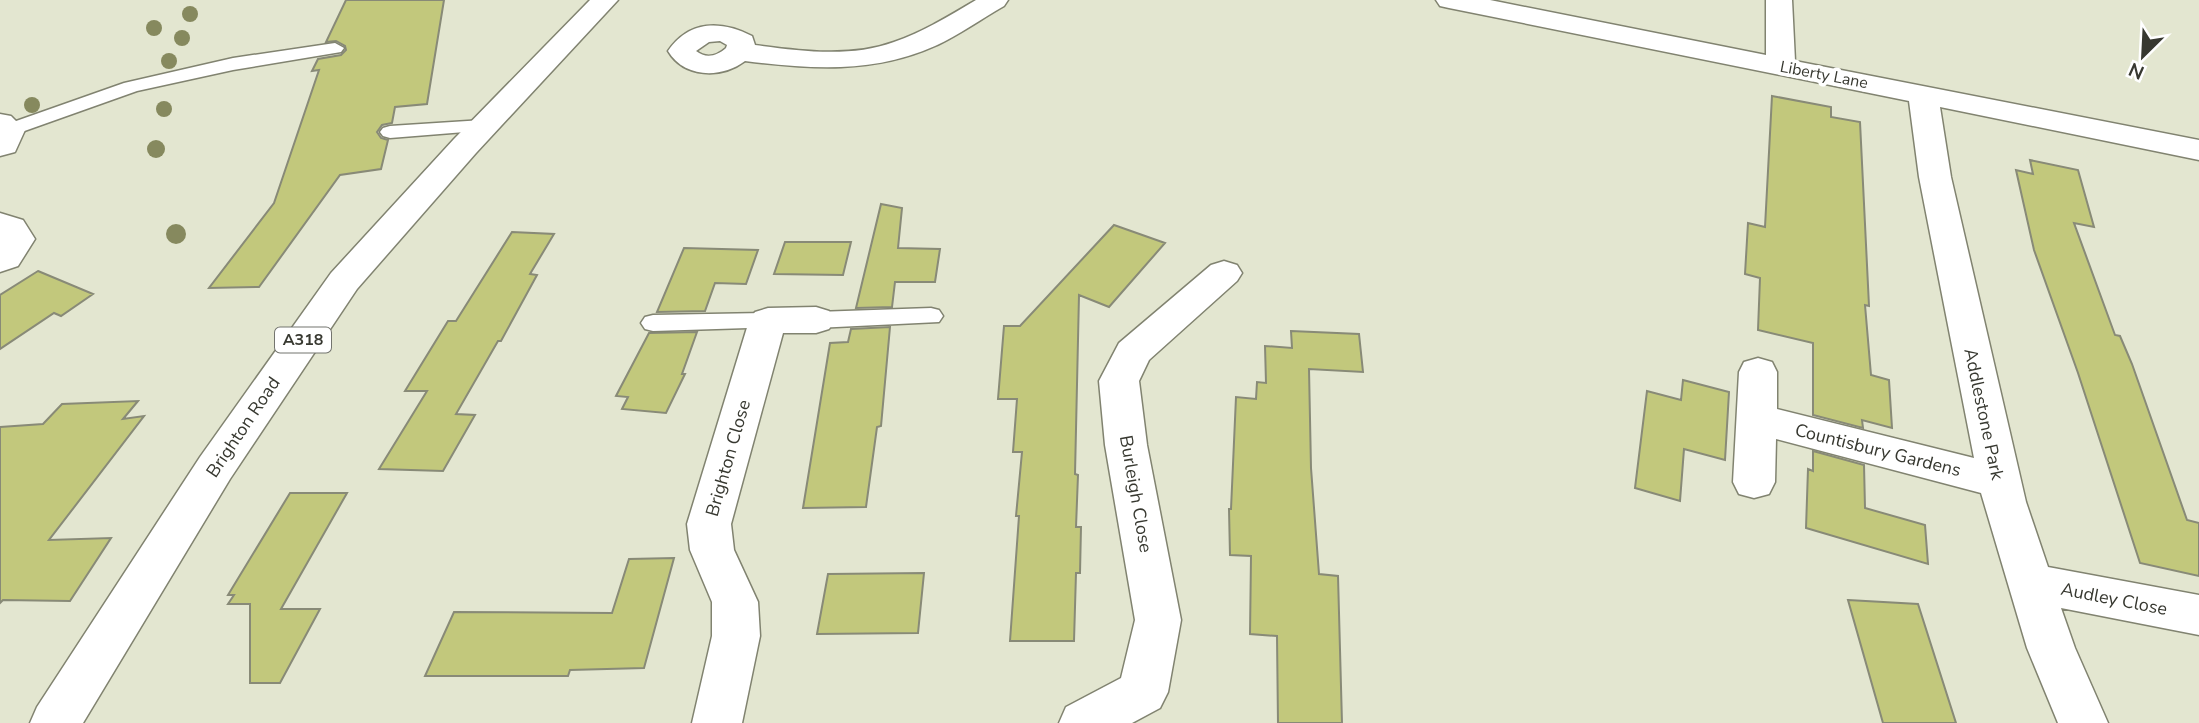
<svg xmlns="http://www.w3.org/2000/svg" width="2199" height="723" font-family="'Nunito Sans',sans-serif">
<style>
.building{fill:#c2c87c;stroke:#888a77;stroke-width:2}
.lines{fill:none;stroke-linecap:round;stroke-linejoin:round}
.lane-casing{stroke:#818370;stroke-width:3}
.street-casing{stroke:#818370;stroke-width:3}
.primary-casing{stroke:#818370;stroke-width:3}
.lane{fill:#fff;fill-rule:evenodd}
.street{fill:#fff;fill-rule:evenodd}
.primary{fill:#fff;fill-rule:evenodd}
.tree{fill:#86895e}
.labels{text-anchor:middle;dominant-baseline:central;stroke-width:7;stroke-linejoin:round;paint-order:stroke}
.far-street-label{font-size:16px;fill:#373830;stroke:#fff}
.shield{fill:#fff;stroke:#73746e;stroke-width:2}
.shield-label{font-size:16px;font-weight:bold;fill:#373830}
.street-label{font-size:18px;fill:#373830;stroke:#fff}
</style>
<rect width="100%" height="100%" fill="#e3e6d0"/>
<!-- building -->
<path class="building" d="M346,0H444L427,104L395,107L392,123L382,125L377,132L381,138L388,140L381,169L340,175L259,287L209,288L274,203L319,70L312,71L318,59L341,55L346,50L345,46L336,41L326,42Z
M1772,96L1831,107V117L1860,122L1869,306L1865,305L1871,375L1889,380L1892,428L1862,420L1863,428L1813,415V343L1758,330L1760,278L1745,274L1748,223L1765,227Z
M2030,160L2078,170L2094,227L2074,223L2115,335L2120,336L2132,364L2187,520L2199,523V576L2140,563L2078,373L2034,250L2016,170L2033,174Z
M881,204L902,208L898,248L940,249L935,282H895L892,307L856,308Z
M1114,225L1165,243L1109,307L1079,295L1075,474L1078,475L1076,527H1081L1080,573H1076L1074,641H1010L1019,516H1016L1022,452H1013L1017,399H998L1004,326H1020Z
M512,232L554,234L530,274L537,275L501,341H498L456,414L475,415L443,471L379,469L427,391H405L448,321H456Z
M785,242H851L843,275L774,274Z
M684,248L758,250L746,284L715,283L705,311L657,312Z
M38,271L93,294L61,316L54,313L0,349V295Z
M890,327L881,426L877,427L866,507L803,508L830,343L848,342L851,329Z
M1291,331L1359,334L1363,372L1309,369L1311,468L1319,574L1338,576L1342,723H1278L1277,636L1250,634L1251,556L1230,555L1229,509H1231L1236,397L1256,399L1257,382L1266,383L1265,346L1292,348Z
M697,332L682,374H685L666,413L622,409L628,397L616,396L649,333Z
M1683,380L1729,392L1725,460L1684,449L1680,501L1635,488L1647,391L1681,400Z
M138,401L123,419L144,416L49,540L111,538L70,601L3,600L0,603V427L43,424L62,404Z
M1813,451L1864,465L1865,508L1925,525L1928,564L1806,528L1808,469L1813,471Z
M290,493H347L281,609H320L280,683H250V604H228L234,595H228Z
M674,558L644,668L570,670L568,676H425L454,612L612,613L629,559Z
M924,573L918,633L817,634L828,574Z
M1848,600L1918,604L1956,723H1883Z"/>
<g class="lines">
<!-- lane casing -->
<g class="lane-casing">
<path id="lane" d="M335,43L344,48L341,52L233,70L137,91L16,134L9,136L0,131L2,126L124,83L233,58Z
M483,120L490,122L493,126L490,130L390,138L383,136L380,132L383,128L390,126Z
M931,308L939,310L943,316L939,322L816,328L808,326L804,320L808,314L816,312Z
M768,313L776,315L780,321L776,327L653,331L645,329L641,323L645,317L653,315Z"/>
</g>
<!-- street casing -->
<g class="street-casing">
<path id="street" d="M976,0H1008L1004,6C981,19 959,35 935,46C873,74 810,69 745,61C721,79 684,78 668,51C689,20 721,20 752,36L755,45C800,51 851,58 894,42C923,32 949,16 976,0ZM720,41L727,45L726,48C717,56 706,59 696,51L709,42Z
M1436,0H1490L1766,55V0H1792L1795,61L2199,140V160L1940,107L1951,177L2026,502L2048,567L2199,595V635L2061,608L2075,648L2108,723H2058L2027,648L1981,493L1776,439L1775,482L1769,494L1754,498L1739,494L1733,482L1739,372L1744,362L1758,358L1772,362L1777,372V409L1974,458L1919,177L1909,101L1449,8L1440,6Z
M0,114L11,116L25,130L15,152L0,156Z
M0,213L23,220L35,239L18,266L0,272Z
M1224,261L1237,265L1242,273L1237,281L1149,360L1139,381L1147,445L1181,620L1168,692L1160,708L1132,723H1059L1066,707L1121,678L1135,620L1105,445L1099,381L1119,343L1211,265Z
M816,307L829,311L835,320L829,329L816,333H783L731,524L734,550L758,602L760,636L742,723H692L712,636V602L690,550L687,524L749,321L755,312L768,308Z"/>
</g>
<!-- primary casing -->
<g class="primary-casing">
<path id="primary" d="M590,0H618L476,153L357,289L230,479L83,723H30L37,707L200,457L331,273L454,139Z"/>
</g>
<!-- lane -->
<use href="#lane" class="lane"/>
<!-- street -->
<use href="#street" class="street"/>
<!-- primary -->
<use href="#primary" class="primary"/>
</g>
<!-- trees -->
<g class="tree">
<circle cx="190" cy="14" r="8"/>
<circle cx="154" cy="28" r="8"/>
<circle cx="182" cy="38" r="8"/>
<circle cx="169" cy="61" r="8"/>
<circle cx="32" cy="105" r="8"/>
<circle cx="164" cy="109" r="8"/>
<circle cx="156" cy="149" r="9"/>
<circle cx="176" cy="234" r="10"/>
</g>
<g class="labels">
<!-- far-street labels -->
<g class="far-street-label">
<text transform="translate(1824 75) rotate(11)">Liberty Lane</text>
</g>
<!-- shield labels -->
<rect class="shield" x="275" y="327.5" width="56" height="25" rx="5"/>
<g class="shield-label">
<text x="303" y="340">A318</text>
</g>
<!-- street labels -->
<g class="street-label">
<text transform="translate(1984 414) rotate(78)">Addlestone Park</text>
<text transform="translate(243 427) rotate(-56)">Brighton Road</text>
<text transform="translate(1878 450) rotate(14)">Countisbury Gardens</text>
<text transform="translate(728 458) rotate(-74)">Brighton Close</text>
<text transform="translate(1136 494) rotate(80)">Burleigh Close</text>
<text transform="translate(2114 599) rotate(11)">Audley Close</text>
</g>
</g>
<!-- north arrow -->
<g transform="translate(2143 56) rotate(204)" stroke="#ffffff" stroke-width="5" paint-order="stroke">
<path d="M0-5L12 26L0 18L-12 26Z" fill="#373830"/>
<text y="-10" font-size="19" font-weight="bold" text-anchor="middle" fill="#373830">N</text>
</g>
</svg>
